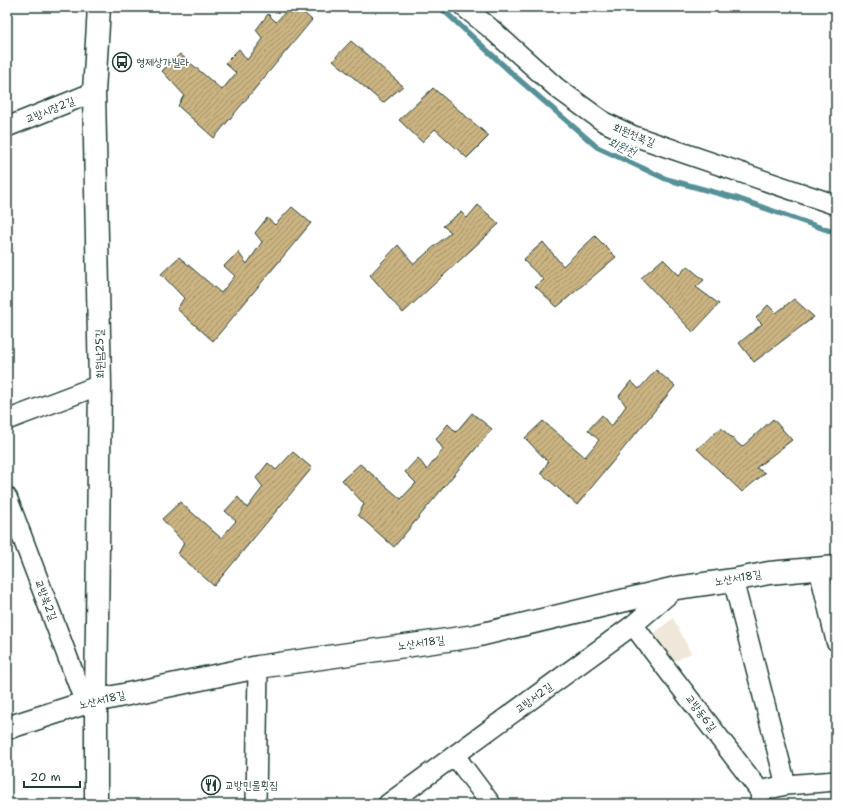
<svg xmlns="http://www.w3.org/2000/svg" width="843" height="811" font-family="'Shantell Sans','Poor Story',sans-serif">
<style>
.built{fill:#efe8da}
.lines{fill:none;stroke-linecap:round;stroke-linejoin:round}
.stream{stroke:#579198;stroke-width:5.5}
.building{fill:url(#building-hatch);stroke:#1f3d34}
.street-casing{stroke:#1f3d34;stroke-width:22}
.secondary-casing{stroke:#1f3d34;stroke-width:25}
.street{stroke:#fff;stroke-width:19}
.secondary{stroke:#fff;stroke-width:22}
.labels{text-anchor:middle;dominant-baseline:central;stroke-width:3.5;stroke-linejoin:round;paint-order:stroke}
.poi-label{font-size:11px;fill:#1f3d34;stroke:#fff;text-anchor:start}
.street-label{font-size:11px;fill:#1f3d34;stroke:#fff}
.water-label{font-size:12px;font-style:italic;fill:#36605e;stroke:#fff}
</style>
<defs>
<pattern id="building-hatch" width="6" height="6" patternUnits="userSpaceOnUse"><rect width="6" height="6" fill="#cbb382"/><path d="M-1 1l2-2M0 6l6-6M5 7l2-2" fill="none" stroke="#a4936b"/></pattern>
</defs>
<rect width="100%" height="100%" fill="#fff"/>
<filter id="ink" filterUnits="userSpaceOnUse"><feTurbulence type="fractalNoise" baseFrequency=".025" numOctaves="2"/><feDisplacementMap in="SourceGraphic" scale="8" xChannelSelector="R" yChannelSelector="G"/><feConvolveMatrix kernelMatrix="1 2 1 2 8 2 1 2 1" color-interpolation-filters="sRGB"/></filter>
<g filter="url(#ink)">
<!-- built -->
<path class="built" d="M673,618L691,653L662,668L642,643Z"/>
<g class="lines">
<!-- stream -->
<path class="stream" d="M440,7L516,77L597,147L666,179L739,199L836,233"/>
</g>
<!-- building -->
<path class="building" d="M290,7H297L312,20L214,138L178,106L184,95L162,71L180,54L222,90L236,73L225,63L239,49L247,60L263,39L256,30L268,14L276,22Z
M351,41L403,86L383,103L333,60Z
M433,88L489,136L467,158L435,129L422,142L399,120Z
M478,205L499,224L403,313L370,275L398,245L414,264L451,232L443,226L461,212L467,218Z
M292,207L311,223L213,341L177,309L184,298L161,274L179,257L221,293L235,276L224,266L238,252L247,264L262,242L255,233L267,218L275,225Z
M595,236L616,257L557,307L535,286L544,280L523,260L543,242L563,266Z
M663,259L679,275L687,266L704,280L696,287L719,304L693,332L641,278Z
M794,299L814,317L754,362L739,343L762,324L756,318L768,305L776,313Z
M656,370L675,386L577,505L541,473L548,462L525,438L543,421L585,457L599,440L588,430L602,415L611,427L626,406L619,396L631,381L639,389Z
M472,413L492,429L394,547L358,515L364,504L342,480L360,464L401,499L416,483L405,472L418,458L427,470L443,449L436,439L448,424L456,432Z
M773,419L792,440L756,468L765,473L742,492L697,449L721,428L742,447Z
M293,452L312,468L214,586L178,554L184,543L162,519L180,502L221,538L236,521L225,511L238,497L247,508L263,487L256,478L268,463L276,470Z"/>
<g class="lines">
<!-- street casing -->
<g class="street-casing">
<path id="street" d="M464,7L490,28L557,88L604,122L634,136L836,205
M7,127L94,92
M7,420L100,385
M7,497L85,703
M819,569L836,641
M733,580L786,785L760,791
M633,625L760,791L761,803
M455,756L491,804
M786,785L836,781
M256,804L258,667
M388,804L633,625L676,588"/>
</g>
<!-- secondary casing -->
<g class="secondary-casing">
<path id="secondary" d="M7,728L85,703L258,667L475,636L676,588L733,580L769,573L836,567
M96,804V701L100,385L94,92L99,7"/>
</g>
<!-- street -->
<use href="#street" class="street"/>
<!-- secondary -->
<use href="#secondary" class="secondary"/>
</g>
</g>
<!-- icons -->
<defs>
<g id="bus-ring" transform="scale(1)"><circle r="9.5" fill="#fff" stroke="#1f3d34" stroke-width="1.5"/><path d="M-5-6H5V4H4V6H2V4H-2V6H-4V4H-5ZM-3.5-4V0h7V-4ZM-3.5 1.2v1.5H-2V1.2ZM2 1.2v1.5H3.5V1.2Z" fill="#1f3d34"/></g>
<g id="restaurant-ring" transform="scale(1)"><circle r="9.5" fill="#fff" stroke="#1f3d34" stroke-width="1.5"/><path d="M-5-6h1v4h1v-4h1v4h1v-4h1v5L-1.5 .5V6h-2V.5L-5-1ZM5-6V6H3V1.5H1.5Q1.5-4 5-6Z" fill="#1f3d34"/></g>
</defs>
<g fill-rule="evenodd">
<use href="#bus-ring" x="122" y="62"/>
<use href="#restaurant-ring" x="211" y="785"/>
</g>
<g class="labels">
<!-- poi labels -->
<g class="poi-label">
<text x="136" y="62">형제상가빌라</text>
<text x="225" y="785">교방민물횟집</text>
</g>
<!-- street labels -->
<g class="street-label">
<text transform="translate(50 110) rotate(-22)">교방시장2길</text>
<text transform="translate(634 135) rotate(22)">회원천북길</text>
<text transform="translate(100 354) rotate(-91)">회원남25길</text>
<text transform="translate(738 578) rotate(-10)">노산서18길</text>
<text transform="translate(46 600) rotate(69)">교방북2길</text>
<text transform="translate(421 643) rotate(-8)">노산서18길</text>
<text transform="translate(534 698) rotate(-36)">교방서2길</text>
<text transform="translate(102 700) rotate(-13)">노산서18길</text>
<text transform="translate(701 713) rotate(53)">교방동6길</text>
</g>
<!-- water labels -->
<g class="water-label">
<text transform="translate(622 147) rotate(25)">회원천</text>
</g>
</g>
<!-- margin -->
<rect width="843" height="811" fill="none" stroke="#fff" stroke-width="24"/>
<rect x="12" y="12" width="819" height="787" fill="none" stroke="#1f3d34" stroke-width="1.5" filter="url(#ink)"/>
<!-- scale -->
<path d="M24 781v6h56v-6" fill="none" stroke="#1f3d34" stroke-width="2"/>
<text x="30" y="781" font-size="12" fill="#1f3d34" stroke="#ffffff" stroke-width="3" paint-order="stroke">20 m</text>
</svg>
